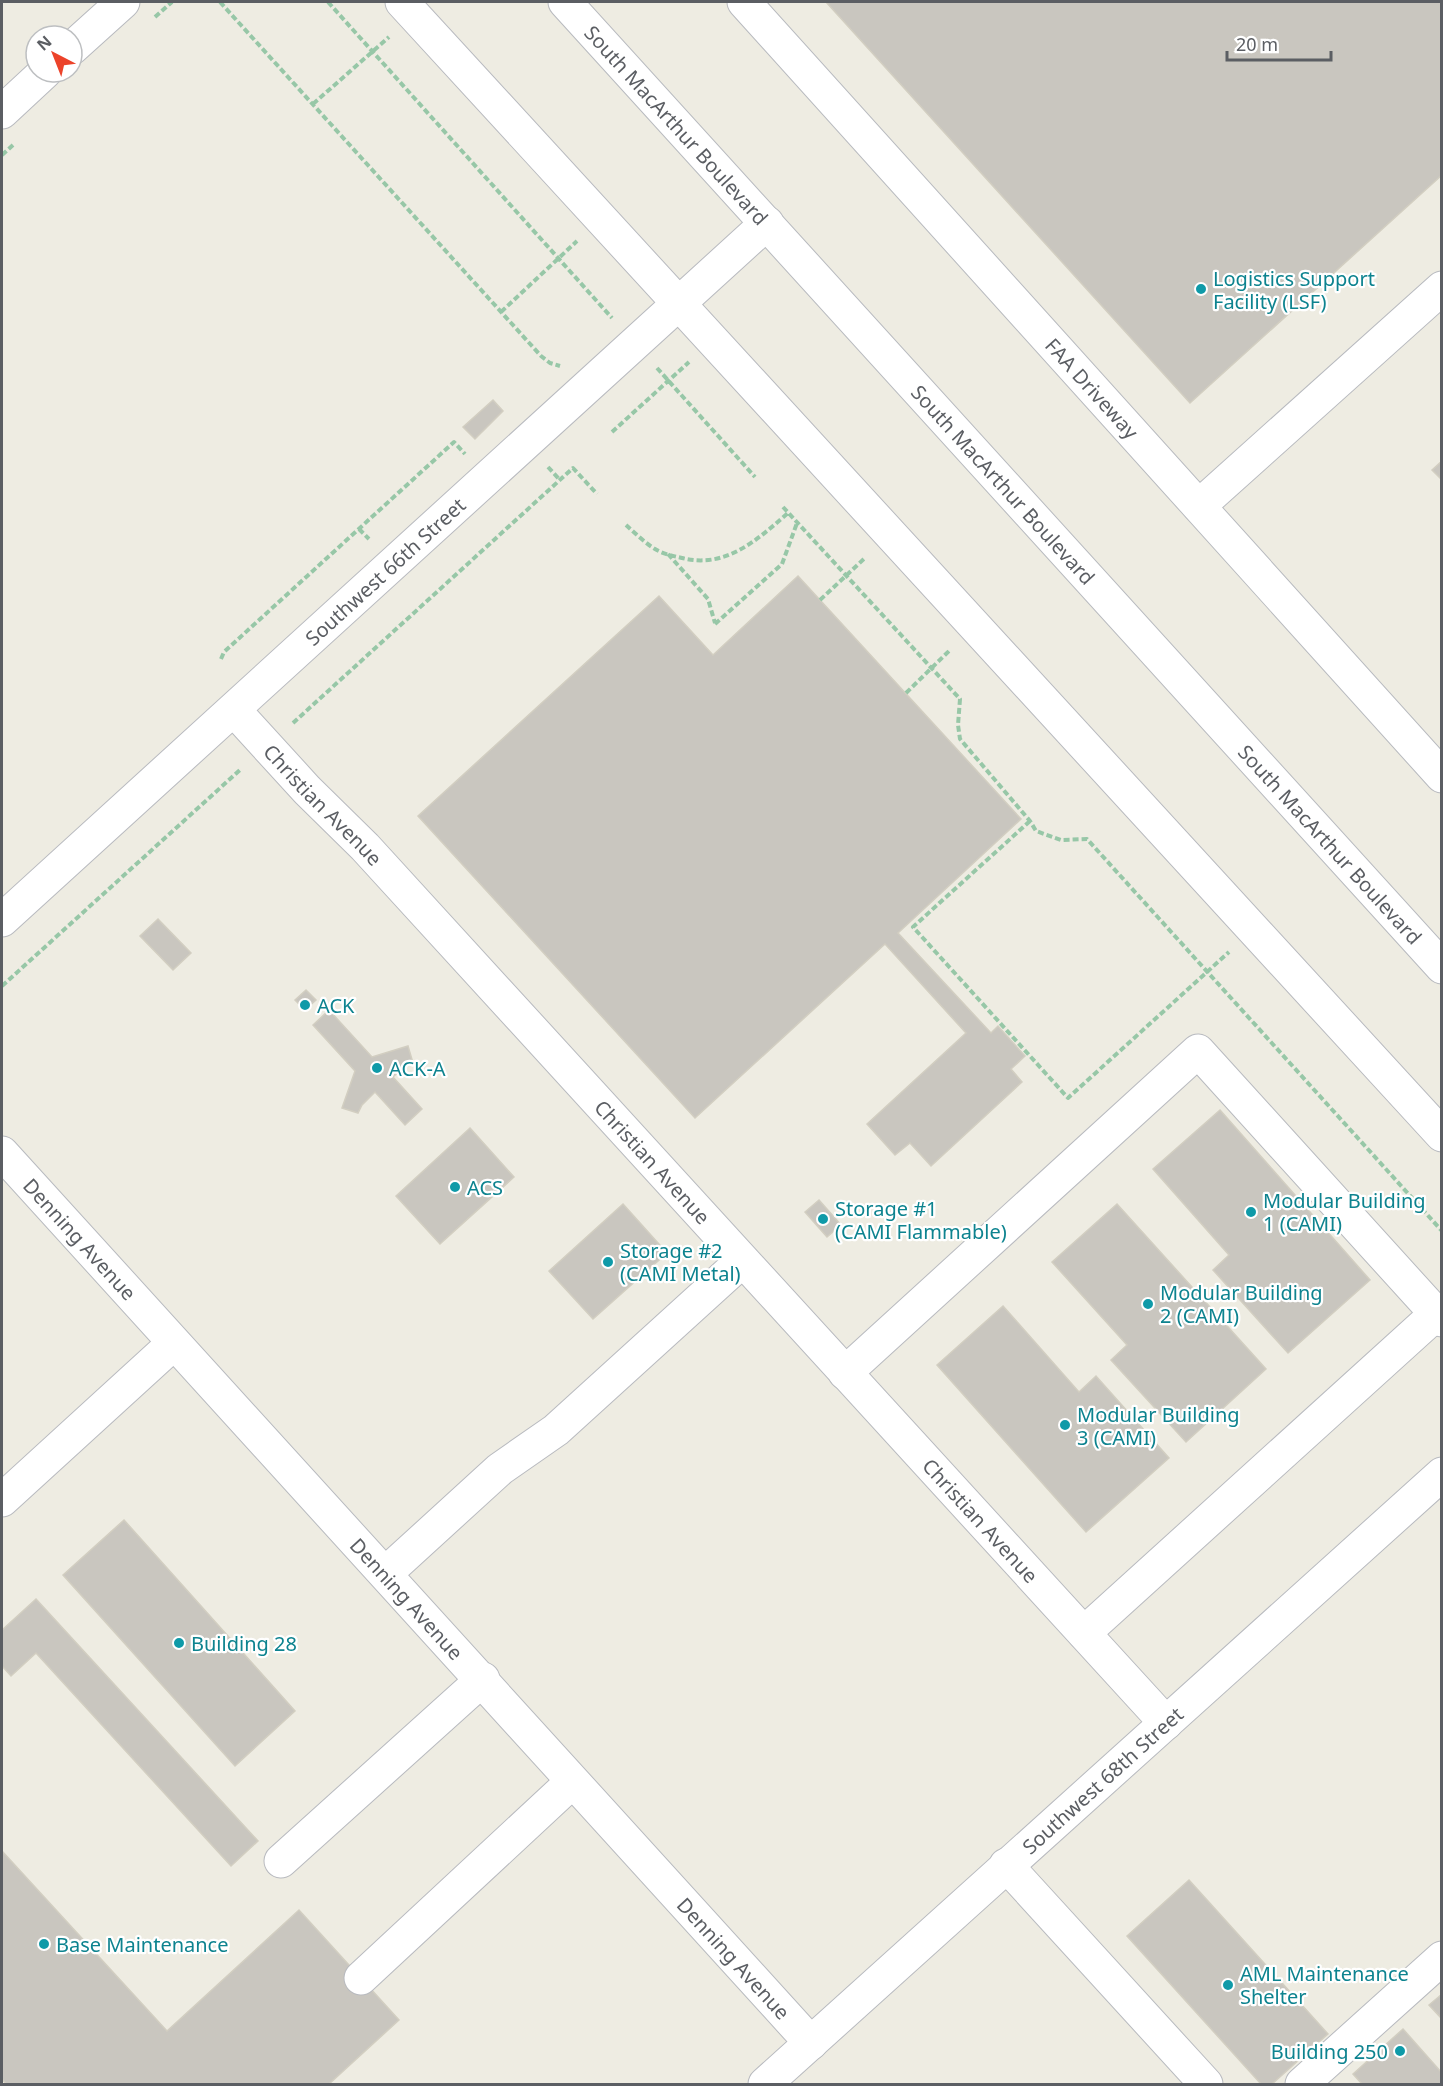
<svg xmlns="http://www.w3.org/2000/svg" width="1443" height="2086" font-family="'Noto Sans',sans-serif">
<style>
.building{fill:#c9c6bf;stroke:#d2cec1;stroke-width:1.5}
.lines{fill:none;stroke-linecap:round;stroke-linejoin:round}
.minor-casing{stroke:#b8babf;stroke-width:35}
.path{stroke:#97c7a7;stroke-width:4;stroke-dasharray:6 3;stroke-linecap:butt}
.minor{stroke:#fff;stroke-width:33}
.culture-dot{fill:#0f9aa8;stroke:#fff;stroke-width:2}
.labels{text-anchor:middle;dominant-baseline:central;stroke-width:4.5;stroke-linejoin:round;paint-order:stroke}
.street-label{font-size:20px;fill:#5b5e63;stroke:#fff}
.culture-label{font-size:20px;fill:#0d838f;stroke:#fff;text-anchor:start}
</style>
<rect width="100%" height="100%" fill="#eeece2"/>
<!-- building -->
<path class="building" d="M826,2H1442V175L1190,403Z
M493,400L503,411L475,439L463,427Z
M1442,461V480L1432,470Z
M798,576L1021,819L898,933L991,1033L998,1026L1025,1056L1011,1069L1022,1082L931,1166L910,1143L895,1155L867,1124L966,1033L885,944L695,1118L418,816L659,596L713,655Z
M158,919L191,953L173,970L140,936Z
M306,990L316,1000L305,1010L295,1000Z
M329,1010L372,1057L408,1046L413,1063L406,1065L393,1077L422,1109L405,1125L375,1092L362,1105L358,1113L342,1108L355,1071L313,1025Z
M1220,1110L1370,1280L1288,1353L1213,1270L1229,1255L1153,1169Z
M470,1128L514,1177L440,1244L396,1196Z
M819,1200L841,1225L827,1237L805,1212Z
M623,1204L667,1253L593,1319L549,1271Z
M1117,1204L1266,1369L1186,1442L1111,1360L1127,1345L1052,1262Z
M1003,1306L1079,1392L1096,1376L1169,1458L1086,1532L937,1365Z
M124,1520L295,1711L235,1766L63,1575Z
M36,1599L258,1841L231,1866L36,1653L11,1676L2,1666V1630Z
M2,1851L167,2031L299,1910L399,2020L329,2084H6L2,2079Z
M1189,1880L1328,2034L1272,2084H1261L1127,1936Z
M1442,1994V2019L1429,2005Z
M1403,2029L1442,2073V2084H1362L1353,2074Z"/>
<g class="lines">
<!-- minor casing -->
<g class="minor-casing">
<g id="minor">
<path d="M402,2L1442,1135"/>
<path id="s1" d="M565,2L1442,967"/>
<path id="s2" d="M744,2L1442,776"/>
<path d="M72,48L123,2"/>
<path d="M2,112L45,72"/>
<path d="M1199,506L1442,288"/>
<path id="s3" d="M234,710L307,790L365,847L1166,1723"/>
<path id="s4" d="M2,920L767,223"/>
<path id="s5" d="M2,1153L811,2043"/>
<path d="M845,1373L1198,1051L1442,1320"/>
<path d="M2,1500L174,1343"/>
<path d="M386,1573L500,1469L556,1430L742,1261"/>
<path d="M1084,1633L1436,1314"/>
<path d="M281,1861L483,1679"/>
<path d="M1006,1865L1206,2084"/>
<path d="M361,1978L572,1782"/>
<path id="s6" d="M765,2084L1442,1474"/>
<path d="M1302,2084L1442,1958"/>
</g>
</g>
<!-- path -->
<path class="path" d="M220,2L541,356L550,363L560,366
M328,2L612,318
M155,17L172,2
M313,104L389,37
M2,155L13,145
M501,312L577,241
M657,368L755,477
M612,432L689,362
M548,467L560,480
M783,507L960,699L958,725L960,739L1030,821L1036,831L1061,840L1087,839L1442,1231
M626,525C635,533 645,543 655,549C663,554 673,556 682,558C726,569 757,540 788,513
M359,529L369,539
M668,554L708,599L715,623
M820,600L866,557
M715,624L782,564L797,523
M221,659L224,652L454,442L465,454
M906,693L950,650
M293,723L573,468L597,494
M1030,821L913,927L1068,1098L1229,952
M2,986L241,769"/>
<!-- minor -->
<use href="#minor" class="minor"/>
</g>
<!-- markers -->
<g class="culture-dot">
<circle cx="1201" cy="289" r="6"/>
<circle cx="305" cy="1005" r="6"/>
<circle cx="377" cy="1068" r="6"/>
<circle cx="455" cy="1187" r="6"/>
<circle cx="1251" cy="1212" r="6"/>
<circle cx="823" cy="1219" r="6"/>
<circle cx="608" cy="1262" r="6"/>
<circle cx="1148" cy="1304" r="6"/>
<circle cx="1065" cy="1425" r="6"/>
<circle cx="179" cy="1643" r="6"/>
<circle cx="44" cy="1944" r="6"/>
<circle cx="1228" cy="1985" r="6"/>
<circle cx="1400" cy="2051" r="6"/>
</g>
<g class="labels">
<!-- street labels -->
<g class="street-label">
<text stroke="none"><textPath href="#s1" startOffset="166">South MacArthur Boulevard</textPath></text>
<text stroke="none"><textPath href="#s2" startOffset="520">FAA Driveway</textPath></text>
<text stroke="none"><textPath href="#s1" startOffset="652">South MacArthur Boulevard</textPath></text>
<text stroke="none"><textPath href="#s4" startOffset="518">Southwest 66th Street</textPath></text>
<text stroke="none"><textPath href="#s3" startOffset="130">Christian Avenue</textPath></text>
<text stroke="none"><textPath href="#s1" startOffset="1138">South MacArthur Boulevard</textPath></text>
<text stroke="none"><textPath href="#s3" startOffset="616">Christian Avenue</textPath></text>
<text stroke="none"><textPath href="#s5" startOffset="116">Denning Avenue</textPath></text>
<text stroke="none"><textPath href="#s3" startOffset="1102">Christian Avenue</textPath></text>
<text stroke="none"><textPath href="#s5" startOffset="602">Denning Avenue</textPath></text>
<text stroke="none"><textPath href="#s6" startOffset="454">Southwest 68th Street</textPath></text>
<text stroke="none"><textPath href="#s5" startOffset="1088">Denning Avenue</textPath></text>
</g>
<!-- culture labels -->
<g class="culture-label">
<text x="1213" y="278">Logistics Support<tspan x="1213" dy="23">Facility (LSF)</tspan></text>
<text x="317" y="1005">ACK</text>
<text x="389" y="1068">ACK-A</text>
<text x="467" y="1187">ACS</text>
<text x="1263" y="1200">Modular Building<tspan x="1263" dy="23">1 (CAMI)</tspan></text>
<text x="835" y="1208">Storage #1<tspan x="835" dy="23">(CAMI Flammable)</tspan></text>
<text x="620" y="1250">Storage #2<tspan x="620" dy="23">(CAMI Metal)</tspan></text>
<text x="1160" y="1292">Modular Building<tspan x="1160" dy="23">2 (CAMI)</tspan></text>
<text x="1077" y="1414">Modular Building<tspan x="1077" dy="23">3 (CAMI)</tspan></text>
<text x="191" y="1643">Building 28</text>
<text x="56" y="1944">Base Maintenance</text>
<text x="1240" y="1973">AML Maintenance<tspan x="1240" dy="23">Shelter</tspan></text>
<text x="1388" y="2051" text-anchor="end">Building 250</text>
</g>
</g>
<!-- border -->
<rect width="1443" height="2086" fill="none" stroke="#5b5e63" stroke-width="6"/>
<!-- north arrow -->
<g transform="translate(54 54) rotate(318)"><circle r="28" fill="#ffffff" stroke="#bdbfc1" stroke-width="1.5"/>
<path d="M0-4.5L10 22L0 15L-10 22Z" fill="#ec432a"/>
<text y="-9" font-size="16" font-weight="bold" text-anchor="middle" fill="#5b5e63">N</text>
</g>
<!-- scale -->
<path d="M1227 51v9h104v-9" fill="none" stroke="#5b5e63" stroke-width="3"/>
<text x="1236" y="51" font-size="18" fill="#5b5e63" stroke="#ffffff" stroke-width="4.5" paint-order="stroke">20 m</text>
</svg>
